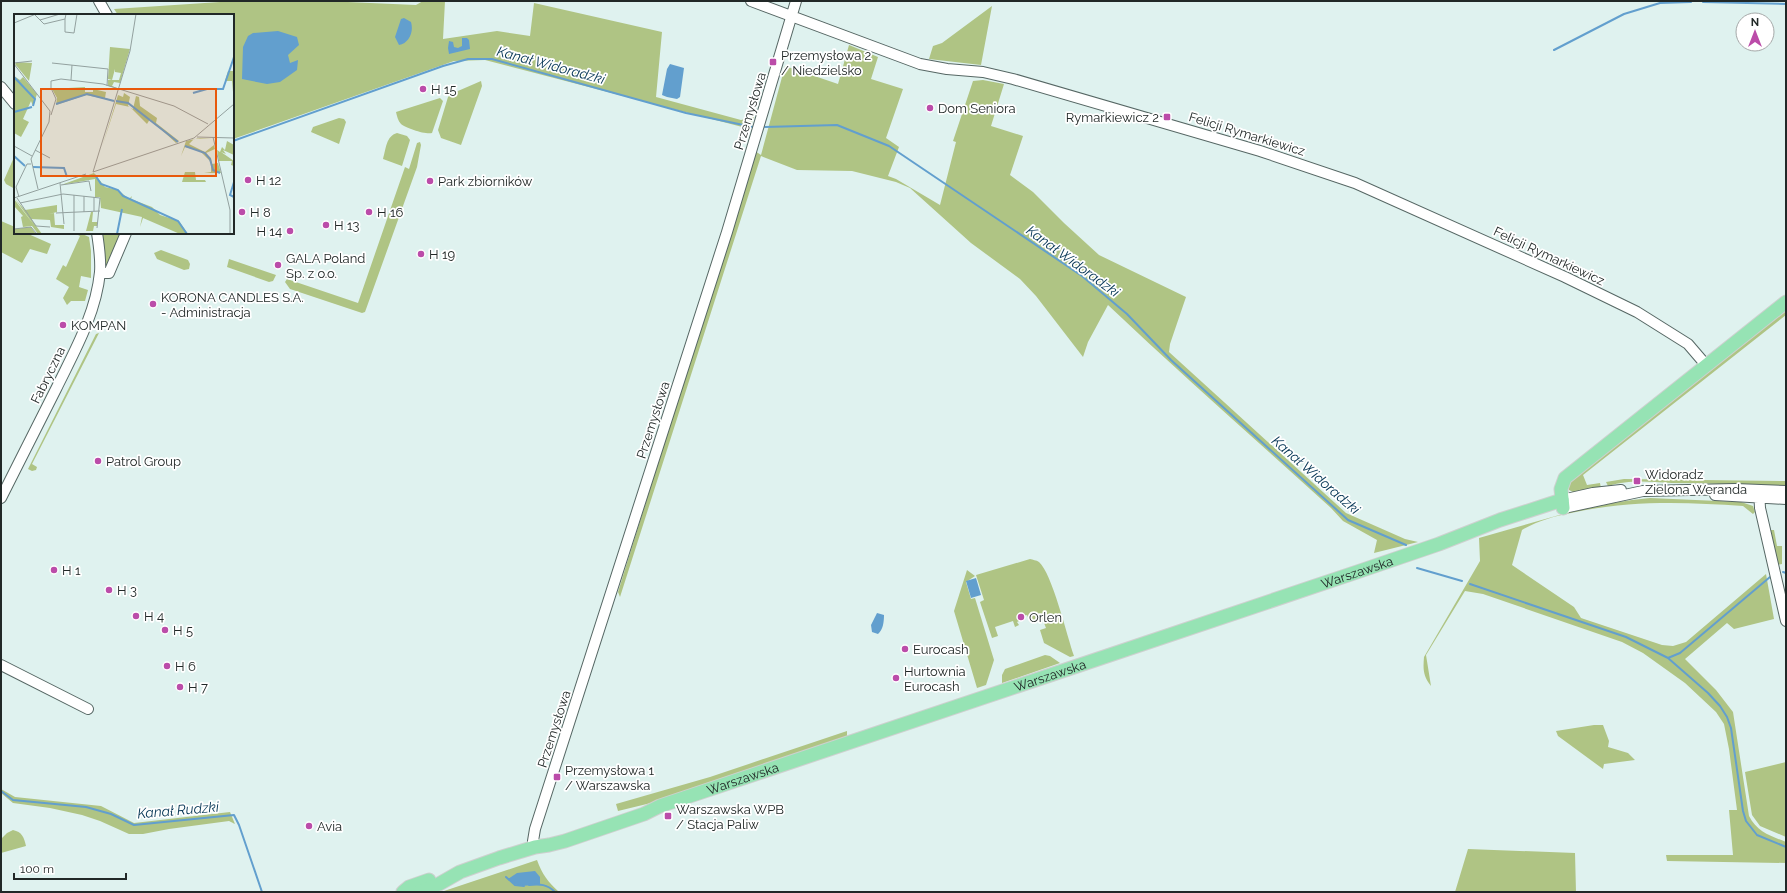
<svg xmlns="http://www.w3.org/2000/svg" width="1787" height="893" font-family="Raleway,sans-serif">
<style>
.green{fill:#afc484}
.water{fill:#629fce}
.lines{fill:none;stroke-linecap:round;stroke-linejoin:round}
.stream{stroke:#629fce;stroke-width:2}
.minor-casing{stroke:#566764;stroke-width:12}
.major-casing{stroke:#ced0cf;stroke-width:15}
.minor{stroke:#fff;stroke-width:10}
.major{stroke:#96e3b4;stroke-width:13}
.poi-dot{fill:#bb4ca9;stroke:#fff;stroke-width:1.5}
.labels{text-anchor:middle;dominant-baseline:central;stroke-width:3.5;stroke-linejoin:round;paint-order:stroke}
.poi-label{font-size:13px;fill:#212827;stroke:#fff;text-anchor:start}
.street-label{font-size:13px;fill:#212827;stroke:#fff}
.water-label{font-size:14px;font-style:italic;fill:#003252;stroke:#fff}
.inset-river{fill:none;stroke:#629fce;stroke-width:2}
.inset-road{fill:none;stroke:#93a19f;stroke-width:1}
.view{fill:#e8590c;fill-opacity:0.15;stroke:#e8590c;stroke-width:2}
.inset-edge{fill:none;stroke:#212827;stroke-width:2}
</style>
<rect width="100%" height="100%" fill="#dff2ef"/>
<!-- green -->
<path class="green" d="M235,1H325L416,5L423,1H445L443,39L497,31L530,36L534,3L662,32L656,97L741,120L754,117L750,129L485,60L454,61L233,139V15H118L114,9Z
M992,6L981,65L929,59L933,46L942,43Z
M849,45L878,57L871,79L903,89L886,138L899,147L888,176L896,179L940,205L956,142L953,141L973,81L983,80L1004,84L991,126L1023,136L1010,175L1033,192L1064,223L1099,255L1186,297L1170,344L1169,352L1346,513L1405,539L1418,542L1374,553L1377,540L1343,521L1331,508C1257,441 1181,374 1108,305L1088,342L1083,357L1036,296L1020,279L971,243L910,188L896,182L852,171L797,170L761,156L620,597L618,592L755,151L761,155L785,66L838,84Z
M481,81L482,86L461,145L441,138L438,130L448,97L451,94Z
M440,98L443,101L432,133C426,135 406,128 401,124C398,121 397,116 396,112Z
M339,118L344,119L346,122L339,144L311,132L313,127Z
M397,133L407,136L410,140L402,166L383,159C386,149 386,136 397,133Z
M420,142L421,145L417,167L365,312L362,313L290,289L285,282L287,279L358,303L405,167L409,169L417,143Z
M15,155V189L6,184L4,180Z
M1,221L15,227V233H26L51,244L47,254L30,249L22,263L1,252Z
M74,233H80L89,237L91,251V278L81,276L79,287L88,290L85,301H71L67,305L63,298L69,287L56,279L63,265L66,267L80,236Z
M102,233L121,234L107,266L106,264Z
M161,250L188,260L190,264L189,269L184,270L157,259L154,253Z
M229,259L276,275L273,281L269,282L227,267Z
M1786,308V315L1583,475L1587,485L1600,483L1601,488L1575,493L1569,490L1568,484Z
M99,333L32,464L37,467L36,470L32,471L28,469L96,334Z
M1624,479L1786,481V488C1748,485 1710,483 1672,483C1648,482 1632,479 1608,486L1606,482Z
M1650,498L1741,502L1753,506L1755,512L1753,514L1743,506C1685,502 1629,500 1571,513C1555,516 1537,521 1522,530L1512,565L1574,607L1581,618L1662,645L1673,646L1686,642L1766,574L1774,619L1734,629L1727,623L1685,659L1716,690L1733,712L1749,816C1757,832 1771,836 1786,842V863L1667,861L1666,855H1733L1729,810H1737L1729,749L1724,724L1716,712L1685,683L1643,653L1622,642L1483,594L1465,591L1426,655L1431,686C1423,676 1423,669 1424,657L1480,561L1479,538C1536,522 1591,503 1650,498Z
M1771,530H1774L1777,546H1782V564L1777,565L1770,532Z
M1030,559C1033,560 1036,560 1039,562C1052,573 1067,636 1074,656L1070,657L1044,643L1040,630L1046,628L1042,618L1030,622L1027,615L1020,617L1021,620L1017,622L1019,625L1015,627L1013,621L995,627L998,636L992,638L980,602L984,600L976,575Z
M967,570L975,576L966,582L971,599L975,598L994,660L986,685L977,688L954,611Z
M1045,655L1050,656L1060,663L1002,683V675L1005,669Z
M1594,725H1603L1609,741L1608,747L1628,753L1635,760L1604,764L1603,769L1558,736L1556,731Z
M847,731V737L655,802L618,811L616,804L710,777Z
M1786,762V837L1760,826L1752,815L1745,772Z
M1,789L15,797L101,806L134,823L230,812L235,824L229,821L169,829L143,834H129L100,821L82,815L50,808L13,803L1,793Z
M13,830C22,832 24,837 26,846L1,853V839L7,833Z
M1468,849L1575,853L1576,892H1455Z
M537,860C542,874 548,882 559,892H441Z"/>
<!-- water -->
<path class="water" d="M404,18L411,22C414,32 409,43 399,45L395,37L401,19Z
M278,31L297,37L299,45L288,55L290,63L298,60L297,70L280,82L267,84L242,79L243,47L248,36L253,33Z
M462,38H467L469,40L470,49L449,54L448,48L449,41L453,42L454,47L458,48L462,46Z
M670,64L684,68L680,97L677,99L667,97L662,95L667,69Z
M976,578L981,595L971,598L966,581Z
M877,613L884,615C884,622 883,630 878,634L872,632L871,625Z
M535,871L540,877V884C529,885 516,889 508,879L517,873Z"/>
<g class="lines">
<!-- stream -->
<path class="stream" d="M1703,2L1786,4
M1554,50L1624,14L1660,3L1691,2
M765,127L837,125L889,146L1082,276L1127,314L1171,360L1348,520L1406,545
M233,141L443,66L468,59H492L686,113L753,127
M1417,568L1462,581
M1783,572L1786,573
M1470,584L1626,637L1668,658L1708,693L1720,706L1727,717L1731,728L1743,811L1746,821L1757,835L1786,847
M1668,658L1680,653L1770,577
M1,791L13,800L86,807L111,814L134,825L234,815L239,825L262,892
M506,877L515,885L524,886
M529,885C540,884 547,884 555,892"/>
<!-- minor casing -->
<g class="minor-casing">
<path id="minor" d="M99,1L107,15
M751,1L920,64L947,69L983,72L1013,79L1260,151L1355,183L1565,277L1637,312L1688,344L1706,365
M1,87L15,104
M100,273H109L126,233
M1759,490L1760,508L1786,621
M1715,495L1786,499
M1,498C19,462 38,425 56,389C74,352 96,314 100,272C101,259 99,246 97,233
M1562,500L1593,493L1621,490
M1564,508L1643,491L1735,489L1786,491
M1,665L88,709
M535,847L533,841L535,829L727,232L796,1"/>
</g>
<!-- major casing -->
<g class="major-casing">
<g id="major">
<path d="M1563,508L1561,489L1565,478L1786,302"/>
<path d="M403,892L409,887L429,880"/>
<path id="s1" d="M419,892L439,884L460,872L499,858L535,847L549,845L565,841L644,814L660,806L1360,571L1439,544L1500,520L1562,500"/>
</g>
</g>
<!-- minor -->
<use href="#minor" class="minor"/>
<!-- major -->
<use href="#major" class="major"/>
</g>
<!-- markers -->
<g class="poi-dot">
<rect x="769" y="58" width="8" height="8" rx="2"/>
<circle cx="423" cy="89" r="4"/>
<circle cx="930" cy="108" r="4"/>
<rect x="1163" y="113" width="8" height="8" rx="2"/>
<circle cx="248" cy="180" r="4"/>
<circle cx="430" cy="181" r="4"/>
<circle cx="242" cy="212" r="4"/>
<circle cx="369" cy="212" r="4"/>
<circle cx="326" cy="225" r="4"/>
<circle cx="290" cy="231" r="4"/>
<circle cx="421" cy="254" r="4"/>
<circle cx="278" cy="265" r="4"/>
<circle cx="153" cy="304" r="4"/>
<circle cx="63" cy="325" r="4"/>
<circle cx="98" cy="461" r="4"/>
<rect x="1633" y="477" width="8" height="8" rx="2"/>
<circle cx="54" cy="570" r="4"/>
<circle cx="109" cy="590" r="4"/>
<circle cx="136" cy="616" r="4"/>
<circle cx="1021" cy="617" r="4"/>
<circle cx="165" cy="630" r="4"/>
<circle cx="905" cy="649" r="4"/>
<circle cx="167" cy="666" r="4"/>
<circle cx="896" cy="678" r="4"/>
<circle cx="180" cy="687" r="4"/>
<rect x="553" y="773" width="8" height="8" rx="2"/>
<rect x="664" y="812" width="8" height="8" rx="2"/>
<circle cx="309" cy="826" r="4"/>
</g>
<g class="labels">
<!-- poi labels -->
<g class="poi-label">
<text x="781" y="55">Przemysłowa 2<tspan x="781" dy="15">/ Niedzielsko</tspan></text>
<text x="431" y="89">H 15</text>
<text x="938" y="108">Dom Seniora</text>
<text x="1159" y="117" text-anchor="end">Rymarkiewicz 2</text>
<text x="256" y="180">H 12</text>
<text x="438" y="181">Park zbiorników</text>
<text x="250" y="212">H 8</text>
<text x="377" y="212">H 16</text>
<text x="334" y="225">H 13</text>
<text x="282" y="231" text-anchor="end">H 14</text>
<text x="429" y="254">H 19</text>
<text x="286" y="258">GALA Poland<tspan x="286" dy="15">Sp. z o.o.</tspan></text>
<text x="161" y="297">KORONA CANDLES S.A.<tspan x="161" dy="15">- Administracja</tspan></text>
<text x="71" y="325">KOMPAN</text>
<text x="106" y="461">Patrol Group</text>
<text x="1645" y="474">Widoradz<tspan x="1645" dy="15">Zielona Weranda</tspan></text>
<text x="62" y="570">H 1</text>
<text x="117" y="590">H 3</text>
<text x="144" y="616">H 4</text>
<text x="1029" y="617">Orlen</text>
<text x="173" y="630">H 5</text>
<text x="913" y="649">Eurocash</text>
<text x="175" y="666">H 6</text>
<text x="904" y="671">Hurtownia<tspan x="904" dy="15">Eurocash</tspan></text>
<text x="188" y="687">H 7</text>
<text x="565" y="770">Przemysłowa 1<tspan x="565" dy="15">/ Warszawska</tspan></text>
<text x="676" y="809">Warszawska WPB<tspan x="676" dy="15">/ Stacja Paliw</tspan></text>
<text x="317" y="826">Avia</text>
</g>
<!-- street labels -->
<g class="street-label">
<text transform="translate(750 111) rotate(-73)">Przemysłowa</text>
<text transform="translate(1247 134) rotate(17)">Felicji Rymarkiewicz</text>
<text transform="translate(1549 256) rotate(25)">Felicji Rymarkiewicz</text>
<text transform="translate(48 375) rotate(-64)">Fabryczna</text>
<text transform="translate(653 420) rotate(-72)">Przemysłowa</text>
<text stroke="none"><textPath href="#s1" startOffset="992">Warszawska</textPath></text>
<text stroke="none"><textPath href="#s1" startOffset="668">Warszawska</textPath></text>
<text transform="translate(554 729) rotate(-72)">Przemysłowa</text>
<text stroke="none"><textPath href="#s1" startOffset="344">Warszawska</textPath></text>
</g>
<!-- water labels -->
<g class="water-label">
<text transform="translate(551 65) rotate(15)">Kanał Widoradzki</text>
<text transform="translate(1073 261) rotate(36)">Kanał Widoradzki</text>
<text transform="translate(1316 475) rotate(41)">Kanał Widoradzki</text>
<text transform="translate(178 810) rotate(-5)">Kanał Rudzki</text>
</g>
</g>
<!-- overview -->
<g transform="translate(14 14)">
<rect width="220" height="220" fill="#dff2ef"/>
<path d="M96,33L116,35L106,69L100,68L98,72L105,75L94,72V66H105L107,59L101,58V55L98,66L94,65ZM3,48L18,49L15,67L20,73L1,50ZM214,57H220V89L218,67H211ZM0,62L6,66L9,63L23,80L19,92L17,87L9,105L15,108L7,123L0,119ZM71,73V78H79V75L92,78L91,84L101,87L72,81L42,91L43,84L38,75ZM110,79L116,83L114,92L119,95L122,82L125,83L126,92L143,104L142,109L165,127L162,129L136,105L133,110L116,93L102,90L88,133L104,81L109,83ZM186,124H198L180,125L175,130L191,138L200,131L201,135L192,139L197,144L198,150L204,149L207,159H190L197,158V148L186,137L171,133L167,142L172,127L181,125ZM213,127L220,131V141L209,136L212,140L207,138L220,147V152L217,151L218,147H205L203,136L206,138L208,133L211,136ZM171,158H181L182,166H191L192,168H168ZM80,159L91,173L104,176L115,185L118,182L117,185L138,193L146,201L165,207L174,220H166L129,204L126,213L128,203L87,194L86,183H81V165L47,171ZM0,185L20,211L1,185L11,196L43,191V198L35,200L40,199L41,211H50V215L37,213L36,206L17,205L28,220H24L18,212L9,213L7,203L9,202L0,192ZM77,198H79L78,208H83V212H80L79,217H72ZM17,213L22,220H0V215Z" fill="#afc484"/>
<path class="inset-river" d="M0,63L21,85L19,92M194,75H209L220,43M179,79L193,75M102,87L114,89L164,128M42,90L73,80L100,87M0,98L18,93M171,132L191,139L196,145L199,156L206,159M0,142L11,152M19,153L50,154L53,163M81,161L87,170L104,176L109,182L164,207L173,220M220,168L216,181L220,183M103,220L108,195"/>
<path class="inset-road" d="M21,1L30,10L51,5L52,0M51,5V18L60,19L63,0M26,6L46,0M0,9L22,0M0,49L18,47M38,49L94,55L93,72M0,50L36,97L35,108L17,145L24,175M57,66L58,51M37,101L42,85L37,74V67L47,65L89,70L160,92L194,110M183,123L220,124M199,123L216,196V220M180,124L220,90M0,132L18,142M21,136L36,144M79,158L116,37L122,0M79,158L180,124M46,169L50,210M47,171L75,167L77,177M60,181V217M70,182V198M5,183L2,173L13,150H17M80,183V197M0,184L72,160M3,184L22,212L36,213M6,189L49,180L86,184L83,214M42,199L86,197M0,215L17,213L23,220"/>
<path class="view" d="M27,75H202V162H27Z"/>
<rect width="220" height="220" class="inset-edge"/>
</g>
<!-- border -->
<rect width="1787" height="893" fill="none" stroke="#212827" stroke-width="4"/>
<!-- north arrow -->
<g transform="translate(1755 32)"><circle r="19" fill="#ffffff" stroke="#a6a9a9"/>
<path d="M0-3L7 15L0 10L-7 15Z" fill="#bb4ca9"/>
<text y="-6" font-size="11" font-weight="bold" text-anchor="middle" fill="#212827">N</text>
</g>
<!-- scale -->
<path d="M14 873v6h112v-6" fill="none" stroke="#212827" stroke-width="2"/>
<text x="20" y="873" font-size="12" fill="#212827" stroke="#ffffff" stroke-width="3" paint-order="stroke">100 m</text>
</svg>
